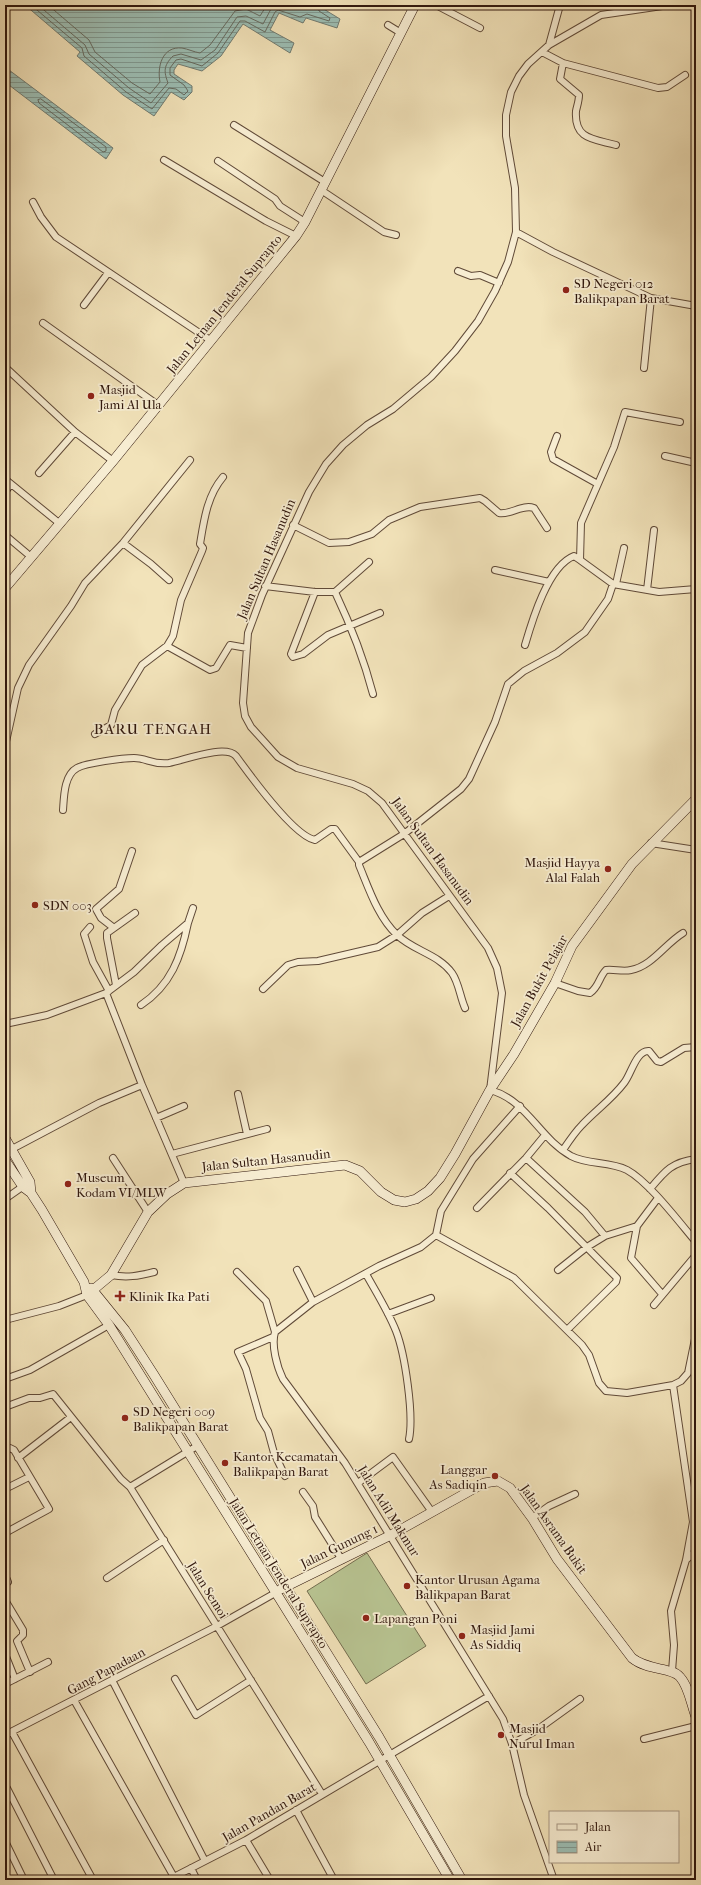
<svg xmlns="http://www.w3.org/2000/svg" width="701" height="1885" font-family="'IM FELL French Canon',serif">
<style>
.grass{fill:#b8c492;stroke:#746e50}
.water{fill:url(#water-rules);stroke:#717b71}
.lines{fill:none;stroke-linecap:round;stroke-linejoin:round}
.shore{stroke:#666a60;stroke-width:1}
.street-casing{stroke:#604a38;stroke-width:8}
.secondary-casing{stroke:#30170d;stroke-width:10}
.street{stroke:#f7edd2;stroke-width:6}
.secondary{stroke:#f7edd2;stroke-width:9}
.poi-dot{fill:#8f2418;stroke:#f7edd2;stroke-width:1.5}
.labels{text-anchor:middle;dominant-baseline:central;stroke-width:3.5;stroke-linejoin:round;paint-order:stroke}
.poi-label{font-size:13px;fill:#30170d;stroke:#f7edd2;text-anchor:start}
.street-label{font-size:13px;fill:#30170d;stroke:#f7edd2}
.quarter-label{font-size:15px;letter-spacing:1px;fill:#30170d;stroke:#f7edd2}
</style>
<defs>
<pattern id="water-rules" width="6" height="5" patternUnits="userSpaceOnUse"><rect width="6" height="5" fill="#9cbeb4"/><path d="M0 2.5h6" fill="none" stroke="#809991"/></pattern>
</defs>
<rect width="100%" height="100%" fill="#f2e3ba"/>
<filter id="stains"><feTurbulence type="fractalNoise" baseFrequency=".005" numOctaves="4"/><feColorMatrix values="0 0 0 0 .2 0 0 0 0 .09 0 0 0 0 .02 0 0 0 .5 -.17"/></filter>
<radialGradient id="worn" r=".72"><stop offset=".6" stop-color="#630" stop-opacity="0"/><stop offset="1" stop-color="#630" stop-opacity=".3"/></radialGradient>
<!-- grass -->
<path class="grass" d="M367,1553L426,1646L366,1684L307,1591Z"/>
<!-- water -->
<path class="water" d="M25,5H323L322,8L340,19L337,28L306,18L303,23L279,13L270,30L294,43L290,53L243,24L221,56L202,71L178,64L174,70V74L192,86V92L184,100L171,92L154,116L123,95L77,56L80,52Z
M5,67L113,148L106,159L5,82Z"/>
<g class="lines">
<!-- shore -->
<path class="shore" d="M31,5L82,48L84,56L126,92L152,109L169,88L176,89L184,95L188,91L184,85L170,75V68L176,60L181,59L202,66L218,53L240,21H245L265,32L275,12L278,10L300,17L307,14L329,21L330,18L319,11L318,5
M38,5L85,45L89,54L129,88L151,103L168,83C164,72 163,66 173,56L181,54L201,60L215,50L237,17L246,16L263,24L271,9L276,5
M48,5L89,40L95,52L132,83L150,94L160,82C157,67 162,46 182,48C188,49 194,52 200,53L210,45L235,11L246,9L260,16L267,5
M41,99L106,147V151L103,152L39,103L38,100Z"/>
<!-- street casing -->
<g class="street-casing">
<path id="street" d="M436,5L480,28
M669,5L601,15L549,45L528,64L519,76L511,92L506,115V136L515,188L516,232L508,262L495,291L478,321L455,351L431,377L393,409L367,425L343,445L326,464L309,492L262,595L248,633L243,703L245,716L251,727L278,757L297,768L353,784L368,791L382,803L488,948L497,968L502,993L490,1090C527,1100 539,1138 571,1156C588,1165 609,1161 627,1170C649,1182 679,1222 696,1242
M388,25L401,33
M549,45L560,5
M542,52L563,63L658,88L667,87L685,75
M563,63L560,79L579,95C579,101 577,106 576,111C574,140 594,139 616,145
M234,125L325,182
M164,160L266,221L296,236
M218,161L275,199L280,206L305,222
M321,190L384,232L396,235
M33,202L41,217L56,237L210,340
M516,232L553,252L651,298L696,306
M458,271L471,276L480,275L499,283
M84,305L108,273
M43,323L158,405
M5,367L75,432L113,461
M644,368L651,298
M680,422L625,412L614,447L581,523L580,560L613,584L659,592L696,589
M557,436L551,452L553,459L596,483
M665,456L696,463
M39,473L75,432
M5,479L59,523
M5,492L11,484
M293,525L329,543L349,542L372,534L389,520L420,507L480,498L485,501L499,513C511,515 522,504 534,508L547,528
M5,535L30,556
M123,543L151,564L169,580
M495,570L549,582
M616,584L624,548
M265,586L315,592H335C352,628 363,656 373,694
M647,590L654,530
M315,592L291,654L293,657L303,654L328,635L380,613
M335,592L369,562
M525,645C532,621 548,566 574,556L580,560
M167,646L210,670L216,668L230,645L247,648
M95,734L111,725L115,710L142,665L167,646L173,636L181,600L202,551L203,548L200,544C204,520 207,496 223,477
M5,746L18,688L29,665L71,606L85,583L123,543L190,460
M63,810C64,797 64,775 77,768C86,763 123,758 134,758C147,758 152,765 169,763C185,760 225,744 236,756C249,774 294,836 315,840L331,829H335L359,862
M651,843L696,850
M90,927L84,934L93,962L109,991
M114,928L101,918L96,909L119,889L132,851
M555,983L578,991L590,993C599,987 599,977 606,970C614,969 623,972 631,970C652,966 665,944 683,933
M116,985L107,938V933L135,913
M263,989L288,965L298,962L318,961L378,947L397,935L422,913L449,896
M106,993L134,972L162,945L188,923L193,908
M141,1005C171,985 181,957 188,923
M465,1008C460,997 459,983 452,973C438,954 414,951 397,935C378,917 369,889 359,865V862L404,834L461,789L469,779L495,722L508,684L524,671L557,653L585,632L608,599L613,584
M5,1024L47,1015L106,993L142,1085L184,1183
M238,1094L247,1134
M156,1118L184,1106
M12,1149L99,1103L142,1085
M563,1150C569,1141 575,1132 582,1125C596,1110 612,1099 624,1083C631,1075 636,1050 649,1051L657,1061L661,1062L684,1048L696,1047
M172,1154L267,1129
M113,1158L148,1212
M526,1158L585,1212L605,1236
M510,1173L548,1208L617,1278L616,1282L567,1330
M650,1189C665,1171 672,1162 696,1159
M5,1199L25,1185
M477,1208L526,1158L545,1135
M637,1226L631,1258L662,1294
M436,1235L421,1247L379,1266L313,1302L275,1332C271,1345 277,1367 283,1379L345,1463L503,1719L512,1744L524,1795L554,1880
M436,1235L514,1278L582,1345L589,1355L599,1383L606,1391L627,1393L673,1385L681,1381L688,1373L696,1334
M436,1235L441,1211L473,1159L520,1106
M297,1270L313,1302
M558,1270L587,1247L605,1236L637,1226L658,1198
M237,1272L266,1301L275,1332
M366,1274C376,1292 388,1311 396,1331C405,1354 414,1415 409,1439
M111,1275C127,1278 138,1276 154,1272
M654,1305L696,1255
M388,1314L431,1298
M5,1320L59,1306L87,1295
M273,1337L238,1352L246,1369L260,1418L268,1431L274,1453L285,1476
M5,1379L30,1370L109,1325
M5,1407L29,1398H40L53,1394L121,1479L130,1487L322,1794
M5,1451L10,1448L14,1450L49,1509L5,1533
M18,1458L71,1417
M358,1483L393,1457L432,1512
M130,1487L197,1446
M5,1489L29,1477
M303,1492L313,1506L315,1517L342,1560
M532,1518L549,1506L575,1494
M686,1560L696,1551
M5,1575L8,1582L5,1585
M107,1578L164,1540
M5,1600L23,1630V1635L17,1641L30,1672
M5,1654L15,1679
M672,1671L674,1645L671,1611L686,1560L693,1522L673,1385
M175,1679L196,1715L251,1680
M112,1680L205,1861
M5,1684L48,1662
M74,1700L174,1877
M12,1732L93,1880
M5,1735L217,1626L277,1592
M644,1739L696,1726
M512,1744L537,1730L580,1699
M7,1788L54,1880
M296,1810L334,1880
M246,1840L270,1880
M5,1841L24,1880
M191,1868L197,1880
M168,1880L246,1840L489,1696"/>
</g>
<!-- secondary casing -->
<g class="secondary-casing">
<path id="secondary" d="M5,588L113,461L296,236L305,222L415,5
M5,1138L30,1182L31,1193
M5,1160L23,1187L31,1193L42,1210L84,1282L87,1295L109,1325L369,1742L450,1880
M91,1288L125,1330L154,1375L379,1737L462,1880
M87,1295L111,1275L148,1212L167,1194L184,1183L345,1165L360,1171L381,1192L394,1200L405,1202L416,1199L428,1191L440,1178L455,1154L490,1090L514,1054L555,983L572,946L632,864L696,799
M281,1589L391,1535L484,1483L498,1481L510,1488L532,1518L557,1559L632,1658C648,1671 672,1667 680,1677C689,1687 691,1704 696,1717"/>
</g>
<!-- street -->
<use href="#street" class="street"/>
<!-- secondary -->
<use href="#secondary" class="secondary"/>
</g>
<!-- markers -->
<g class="poi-dot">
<circle cx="566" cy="290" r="4"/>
<circle cx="91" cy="396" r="4"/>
<circle cx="608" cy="869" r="4"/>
<circle cx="35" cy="905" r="4"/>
<circle cx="68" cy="1184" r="4"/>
<path d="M118 1290h4v4h4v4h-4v4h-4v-4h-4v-4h4z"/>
<circle cx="125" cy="1418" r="4"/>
<circle cx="225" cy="1463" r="4"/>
<circle cx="495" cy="1476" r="4"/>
<circle cx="407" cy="1586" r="4"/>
<circle cx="366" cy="1618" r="4"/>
<circle cx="462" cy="1636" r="4"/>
<circle cx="501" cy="1735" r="4"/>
</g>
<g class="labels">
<!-- poi labels -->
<g class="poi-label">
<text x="574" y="283">SD Negeri 012<tspan x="574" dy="15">Balikpapan Barat</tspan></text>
<text x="99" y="389">Masjid<tspan x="99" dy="15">Jami Al Ula</tspan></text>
<text x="600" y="862" text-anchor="end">Masjid Hayya<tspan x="600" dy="15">Alal Falah</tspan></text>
<text x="43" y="905">SDN 003</text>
<text x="76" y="1177">Museum<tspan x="76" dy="15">Kodam VI/MLW</tspan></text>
<text x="129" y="1296">Klinik Ika Pati</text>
<text x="133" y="1411">SD Negeri 009<tspan x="133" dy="15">Balikpapan Barat</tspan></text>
<text x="233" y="1456">Kantor Kecamatan<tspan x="233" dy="15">Balikpapan Barat</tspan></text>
<text x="487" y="1469" text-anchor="end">Langgar<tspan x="487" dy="15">As Sadiqin</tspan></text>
<text x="415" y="1579">Kantor Urusan Agama<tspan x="415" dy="15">Balikpapan Barat</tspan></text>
<text x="374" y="1618">Lapangan Poni</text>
<text x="470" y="1629">Masjid Jami<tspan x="470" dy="15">As Siddiq</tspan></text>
<text x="509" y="1728">Masjid<tspan x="509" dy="15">Nurul Iman</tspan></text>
</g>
<!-- street labels -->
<g class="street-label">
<text transform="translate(224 304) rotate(-51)">Jalan Letnan Jenderal Suprapto</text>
<text transform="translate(266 559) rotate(-67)">Jalan Sultan Hasanudin</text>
<text transform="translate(433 851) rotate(54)">Jalan Sultan Hasanudin</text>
<text transform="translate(539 981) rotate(-61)">Jalan Bukit Pelajar</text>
<text transform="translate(266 1160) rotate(-6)">Jalan Sultan Hasanudin</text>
<text transform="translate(389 1511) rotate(58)">Jalan Adil Makmur</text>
<text transform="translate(554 1529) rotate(55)">Jalan Asrama Bukit</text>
<text transform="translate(339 1546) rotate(-26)">Jalan Gunung 1</text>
<text transform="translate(279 1573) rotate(58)">Jalan Letnan Jenderal Suprapto</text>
<text transform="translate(208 1590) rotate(58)">Jalan Semoi</text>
<text transform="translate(106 1671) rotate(-28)">Gang Papadaan</text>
<text transform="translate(269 1812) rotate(-30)">Jalan Pandan Barat</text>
</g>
<!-- quarter labels -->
<g class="quarter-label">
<text x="153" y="729">BARU TENGAH</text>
</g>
</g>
<!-- margin -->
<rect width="701" height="1885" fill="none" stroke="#f2e3ba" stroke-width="20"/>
<rect x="6" y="6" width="689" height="1873" fill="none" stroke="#30170d" stroke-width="2"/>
<rect x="10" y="10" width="681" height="1865" fill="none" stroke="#30170d"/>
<!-- legend -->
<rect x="549" y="1811" width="130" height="52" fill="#f7edd2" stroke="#a79783"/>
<rect x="557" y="1824" width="20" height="6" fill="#f7edd2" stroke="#a79783"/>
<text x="585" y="1831" font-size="12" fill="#30170d">Jalan</text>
<rect x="557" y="1841" width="20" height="12" fill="url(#water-rules)" stroke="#a79783"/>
<text x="585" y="1851" font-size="12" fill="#30170d">Air</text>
<rect width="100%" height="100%" filter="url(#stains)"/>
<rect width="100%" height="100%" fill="url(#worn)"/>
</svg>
